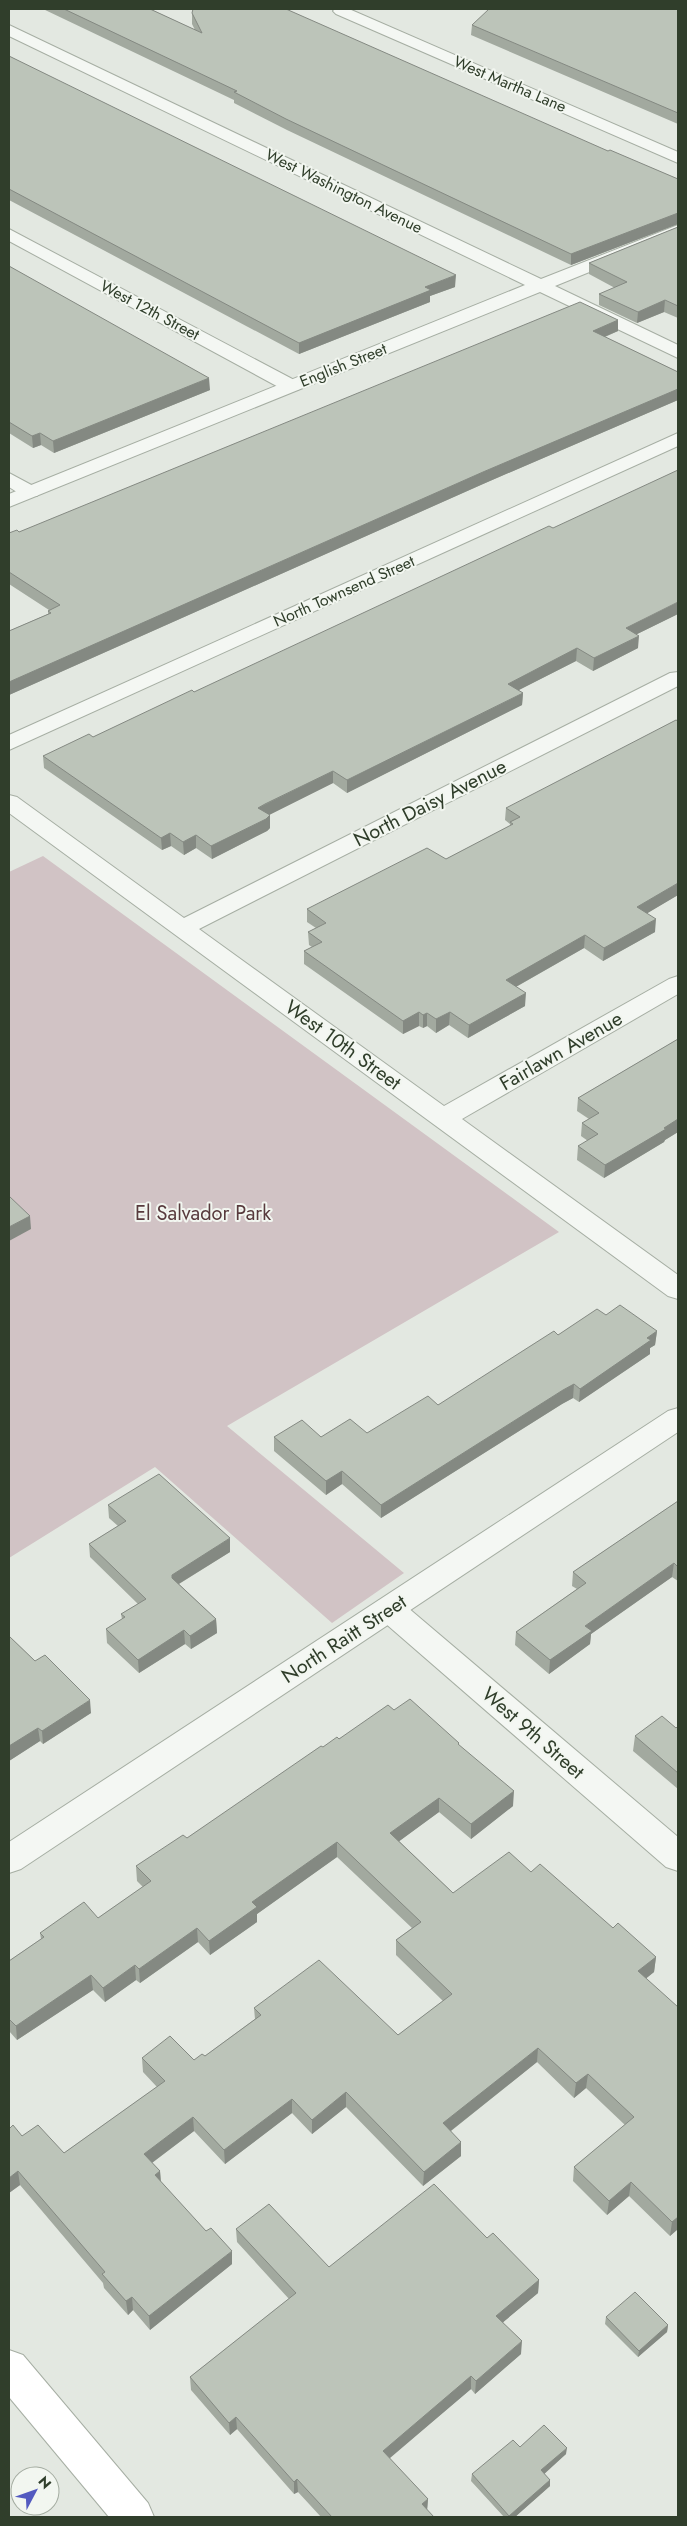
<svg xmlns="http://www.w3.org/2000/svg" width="687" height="2526" font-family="Jost,sans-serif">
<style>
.green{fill:#d1c3c5}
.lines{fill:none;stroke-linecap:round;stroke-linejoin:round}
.minor-casing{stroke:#a6aea3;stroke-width:2}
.tertiary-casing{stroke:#a6aea3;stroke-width:2}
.secondary-casing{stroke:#a6aea3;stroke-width:2}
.minor{fill:#f4f7f3;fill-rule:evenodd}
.tertiary{fill:#f4f7f3;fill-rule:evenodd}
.secondary{fill:#fff;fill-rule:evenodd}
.wall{fill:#a2a99f}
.shaded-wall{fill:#848982}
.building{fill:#bcc4b9;stroke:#848982}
.labels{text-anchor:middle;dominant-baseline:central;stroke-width:4;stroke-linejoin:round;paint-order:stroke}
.far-street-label{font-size:16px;fill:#303e2b;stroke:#f2f6f0}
.street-label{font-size:20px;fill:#303e2b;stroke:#f2f6f0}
.park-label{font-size:20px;fill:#583a3d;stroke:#f2f6f0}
</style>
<rect width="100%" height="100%" fill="#e3e8e1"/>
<!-- green -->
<path class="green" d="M43,856L559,1232L227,1426L404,1573L332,1623L155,1467L9,1558V872Z"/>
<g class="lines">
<!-- minor casing -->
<g class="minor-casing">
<path id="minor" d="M335,9H349L678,152V163L336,14L333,11Z
M9,229L298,382L300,386L298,390H284L9,241Z
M678,433V446L9,750V735Z
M9,473L37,488L40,492L37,496H23L9,487Z
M678,672V686L199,929L444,1106L669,979L678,976V994L462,1119L678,1275V1299L668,1296L9,813V795L17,797L184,918L670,673Z
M389,1597L400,1601L678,1837V1871L666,1867L378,1617L374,1609L378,1601Z"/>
</g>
<!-- tertiary casing -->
<g class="tertiary-casing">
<path id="tertiary" d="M9,25L541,279L678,225V236L555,286L678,345V358L540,292L9,507V494L525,285L9,36Z
M678,1408V1432L21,1869L9,1873V1842L668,1411Z"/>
</g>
<!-- secondary casing -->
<g class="secondary-casing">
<path id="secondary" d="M9,2350L23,2355L148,2503L154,2517H109L9,2397Z"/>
</g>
<!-- minor -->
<use href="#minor" class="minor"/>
<!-- tertiary -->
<use href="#tertiary" class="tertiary"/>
<!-- secondary -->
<use href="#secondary" class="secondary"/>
</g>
<!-- wall -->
<path class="wall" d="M43,9H150L195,30L192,24V13L608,151L678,179V224L571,265L287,130L234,103V100Z
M678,9V124L471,35L472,25Z
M9,56L455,287L430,296V302L299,354L9,200Z
M678,227V318L664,312L637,323L599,305V294L615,288L589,274V263Z
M9,266L210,390L54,453L41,445L33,448L9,433Z
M618,320V331L605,337L678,372V400L483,484L9,695V631L48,614V611L49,610L9,584V533L19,532Z
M678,614L637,634L638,648L593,671L576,661L519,690L523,693L522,705L347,793L333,783L269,815L270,828L267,831L212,859L196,848L184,855L171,846L162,850L44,768L43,756L93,737L194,692Z
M506,808L678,895L647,913L655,932L603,961L584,948L516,987L525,1006L468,1038L449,1025L436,1033L427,1026L423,1028L419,1026L403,1034L304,964V951L312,947L309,945L308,932L316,928L307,922V909L446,859L510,826V824L505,820Z
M678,1039V1132L665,1140L664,1142L604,1178L577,1160L578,1146L588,1141L581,1136L582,1123L589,1119L577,1111L578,1098Z
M606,1315L657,1331L655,1345L650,1348V1354L579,1402L573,1398L562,1404L381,1518L342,1484L326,1495L274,1451V1437H321L367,1433L438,1405L558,1335Z
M678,1501V1581L672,1577L591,1634L590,1644L549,1674L515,1645L516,1632L577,1589L572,1586L573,1572Z
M108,1505L230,1552L179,1584L216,1619L217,1633L191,1649L185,1644L139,1673L107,1643L106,1629L122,1619L121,1614L138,1604L90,1557L89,1544L118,1526L109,1518Z
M9,1636L35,1661L91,1713L43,1744L40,1741L9,1761Z
M394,1710L459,1745L513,1806L471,1839L439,1812L399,1841L453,1893L531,1872L656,1957L654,1972L646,1978L678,2229L670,2236L629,2196L607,2215L573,2181L574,2167L625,2125L586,2088L574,2098L537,2062L451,2131L461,2156L423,2186L346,2107L312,2134L292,2113L225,2164L194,2131L152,2163L160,2171L161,2182L232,2264L150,2330L133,2310L128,2315L104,2288L103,2283L20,2185L9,2193V2129L22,2136L64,2153L157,2087L143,2072L142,2058L194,2060L205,2056L255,2019L254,2008L398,2035L443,2001L396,1955V1940L412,1928L337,1857L257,1914V1922L210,1955L198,1942L140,1983L136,1980L105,2002L93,1990L17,2040L9,2031V1961L41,1939L40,1933L98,1918L143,1887L137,1881L136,1866L187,1838L323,1747Z
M678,1726V1789L633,1751L635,1736L676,1728Z
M236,2229L329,2267L487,2238L539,2280L538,2293L503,2322L521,2354L475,2394L471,2389L389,2458L428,2499L427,2510L434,2517H321L298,2492L294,2494L237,2429L230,2435L191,2390L190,2377L289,2299L237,2242Z
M606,2317L668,2325L667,2332L638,2357L605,2324Z
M520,2447L566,2454L544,2473L550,2486L515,2517H504L471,2481L472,2474Z"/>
<!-- shaded-wall -->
<path class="shaded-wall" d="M678,213V224L571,265V254Z
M456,275L455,287L430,296V302L299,354V343L425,287Z
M665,300L664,312L637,323L638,312Z
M618,320V331L592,342L593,331Z
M209,378L210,390L54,453L53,441Z
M678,389V400L483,484L9,695V682L483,472Z
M40,433L41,445L33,448L32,436Z
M678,602V614L625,640L626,628Z
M639,636L638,648L593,671L594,658Z
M577,648L576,661L507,696L508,684Z
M523,693L522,705L347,793V780Z
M333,771V783L265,817L258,808Z
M270,815V828L267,831L212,859L211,846Z
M170,833L171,846L162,850L161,838Z
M196,835V848L184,855L183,842Z
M678,883V895L636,920L637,907Z
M656,919L655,932L603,961L604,948Z
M585,935L584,948L505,993L506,980Z
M526,993L525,1006L468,1038L469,1025Z
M419,1012V1026L403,1034V1021Z
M450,1012L449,1025L436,1033V1019Z
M427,1013V1026L423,1028V1015Z
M678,1119V1132L665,1140L664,1142L604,1178L605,1165Z
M30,1216L31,1229L9,1241V1227Z
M657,1331L655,1345L650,1348V1354L579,1402L580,1389L647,1338Z
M574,1384L573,1398L562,1404L381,1518V1505L563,1390Z
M342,1471V1484L326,1495V1481Z
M230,1538V1552L172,1588V1575Z
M674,1563L672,1577L591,1634L590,1644L549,1674L550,1660L585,1626Z
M216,1619L217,1633L191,1649L190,1636Z
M184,1630L185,1644L139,1673L138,1660Z
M90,1700L91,1713L43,1744L42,1731Z
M38,1728L40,1741L9,1761V1746Z
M514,1791L513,1806L471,1839V1824Z
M439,1798V1812L390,1848V1833Z
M337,1842V1857L257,1914V1922L210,1955L209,1941L252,1902Z
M197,1928L198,1942L140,1983L139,1969Z
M656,1957L654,1972L637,1986L638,1971Z
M135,1965L136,1980L105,2002L103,1988Z
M91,1975L93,1990L17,2040L16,2026Z
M538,2048L537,2062L443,2137V2123Z
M588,2074L586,2088L574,2098L576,2083Z
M346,2092V2107L312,2134V2120Z
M292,2099V2113L225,2164L224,2150Z
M193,2117L194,2131L145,2168L144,2154Z
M461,2142V2156L423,2186L424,2172Z
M18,2171L20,2185L9,2193V2178Z
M160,2171L161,2185L155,2175Z
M631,2182L629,2196L607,2215L609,2201Z
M678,2217V2229L670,2236L672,2222Z
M232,2251V2264L150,2330L149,2316Z
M539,2280L538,2293L495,2329L496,2316Z
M132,2297L133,2310L128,2315L126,2301Z
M668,2325L667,2332L638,2357L639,2351Z
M522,2341L521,2354L475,2394L476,2381Z
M471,2376V2389L383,2464V2451Z
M236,2417L237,2429L230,2435L229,2423Z
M567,2448L566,2454L541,2477V2470Z
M297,2479L298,2492L294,2494V2482Z
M550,2480V2486L515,2517H509V2516Z
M428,2499L427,2511L422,2504Z"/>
<!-- building -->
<path class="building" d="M64,9H150L202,33L192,13L193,9H286L608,151L610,150L678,179V213L571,254L286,119L234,92L237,91Z
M489,9H678V113L472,25Z
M9,56L456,275L425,287L431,290L299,343L9,189Z
M678,227V306L665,300L638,312L599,294L627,282L589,263Z
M9,266L209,378L53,441L40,433L32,436L9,422Z
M580,302L618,320L593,331L678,372V389L483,472L9,682V631L51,613L48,611L60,605L9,572V533L17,530L19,532Z
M678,470V602L626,628L639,636L594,658L577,648L508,684L523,693L347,780L333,771L265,804L258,808L270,815L266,819L211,846L196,835L183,842L170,833L161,838L43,756L89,734L93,737L192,690L194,692L549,526L553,528Z
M676,720L678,721V883L637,907L656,919L604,948L585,935L506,980L526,993L469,1025L450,1012L436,1019L427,1013L423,1015L419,1012L403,1021L304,951L322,942L308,932L326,923L307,909L427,848L446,859L513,824L510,822L520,817L506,808Z
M678,1039V1119L664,1128L666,1129L605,1165L578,1146L598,1134L582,1123L599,1113L578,1098Z
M9,1196L30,1216L9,1227Z
M620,1305L657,1331L647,1338L651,1340L580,1389L574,1384L563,1390L381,1505L342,1471L326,1481L274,1437L302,1420L321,1437L350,1419L367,1433L428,1396L438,1405L554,1331L558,1335L597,1309L606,1315Z
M159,1474L230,1538L172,1575V1578L216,1619L190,1636L184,1630L138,1660L106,1629L125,1617L121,1614L146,1599L89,1544L126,1521L108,1505Z
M678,1501V1567L674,1563L585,1626L592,1631L550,1660L516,1632L586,1583L573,1572Z
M9,1636L35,1661L45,1655L90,1700L42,1731L38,1728L9,1746Z
M410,1699L459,1743L458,1744L514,1791L471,1824L439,1798L390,1833L453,1893L509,1852L531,1872L540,1864L613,1928L618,1923L656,1957L638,1971L678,2007V2217L672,2222L631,2182L609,2201L574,2167L634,2117L588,2074L576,2083L538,2048L443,2123L461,2142L424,2172L346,2092L312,2120L292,2099L224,2150L193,2117L144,2154L160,2171L155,2175L206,2231L211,2228L232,2251L149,2316L132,2297L126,2301L102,2274L105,2272L18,2171L9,2178V2129L13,2125L22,2136L38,2125L64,2153L165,2081L142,2058L170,2036L194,2060L202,2054L205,2056L261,2015L254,2008L319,1960L398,2035L452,1994L396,1940L421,1922L337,1842L252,1902L257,1907L209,1941L197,1928L139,1969L135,1965L103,1988L91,1975L16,2026L9,2019V1961L44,1937L40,1933L84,1902L98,1918L151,1881L136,1866L183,1835L187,1838L321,1746L323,1747L337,1737L339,1739L388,1705L394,1710Z
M662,1716L676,1728L678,1726V1773L635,1736Z
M434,2184L487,2238L493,2233L539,2280L496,2316L522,2341L476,2381L471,2376L383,2451L428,2499L422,2504L434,2517H332L297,2479L294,2482L236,2417L229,2423L190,2377L296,2293L236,2229L269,2204L329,2267Z
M635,2292L668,2325L639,2351L606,2317Z
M544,2425L567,2448L541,2470L550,2480L509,2516L472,2474L513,2440L520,2447Z"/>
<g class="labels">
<!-- far-street labels -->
<g class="far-street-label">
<text transform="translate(510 84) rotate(23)">West Martha Lane</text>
<text transform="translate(344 191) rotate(26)">West Washington Avenue</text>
<text transform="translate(150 310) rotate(28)">West 12th Street</text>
<text transform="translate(343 365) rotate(-22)">English Street</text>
<text transform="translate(344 591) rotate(-24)">North Townsend Street</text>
</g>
<!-- street labels -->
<g class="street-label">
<text transform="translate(430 803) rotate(-27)">North Daisy Avenue</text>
<text transform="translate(343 1045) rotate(36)">West 10th Street</text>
<text transform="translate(561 1051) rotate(-30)">Fairlawn Avenue</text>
<text transform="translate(344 1639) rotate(-33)">North Raitt Street</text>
<text transform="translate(533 1733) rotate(41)">West 9th Street</text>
</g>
<!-- park labels -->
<g class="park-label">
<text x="203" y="1213">El Salvador Park</text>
</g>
</g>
<!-- border -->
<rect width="687" height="2526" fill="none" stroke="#303e2b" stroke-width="20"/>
<!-- north arrow -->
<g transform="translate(35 2491) rotate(49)"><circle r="24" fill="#f2f6f0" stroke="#a4aca1"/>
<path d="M0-4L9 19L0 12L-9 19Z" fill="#535ac0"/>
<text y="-8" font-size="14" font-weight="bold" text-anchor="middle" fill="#303e2b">N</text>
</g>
</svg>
